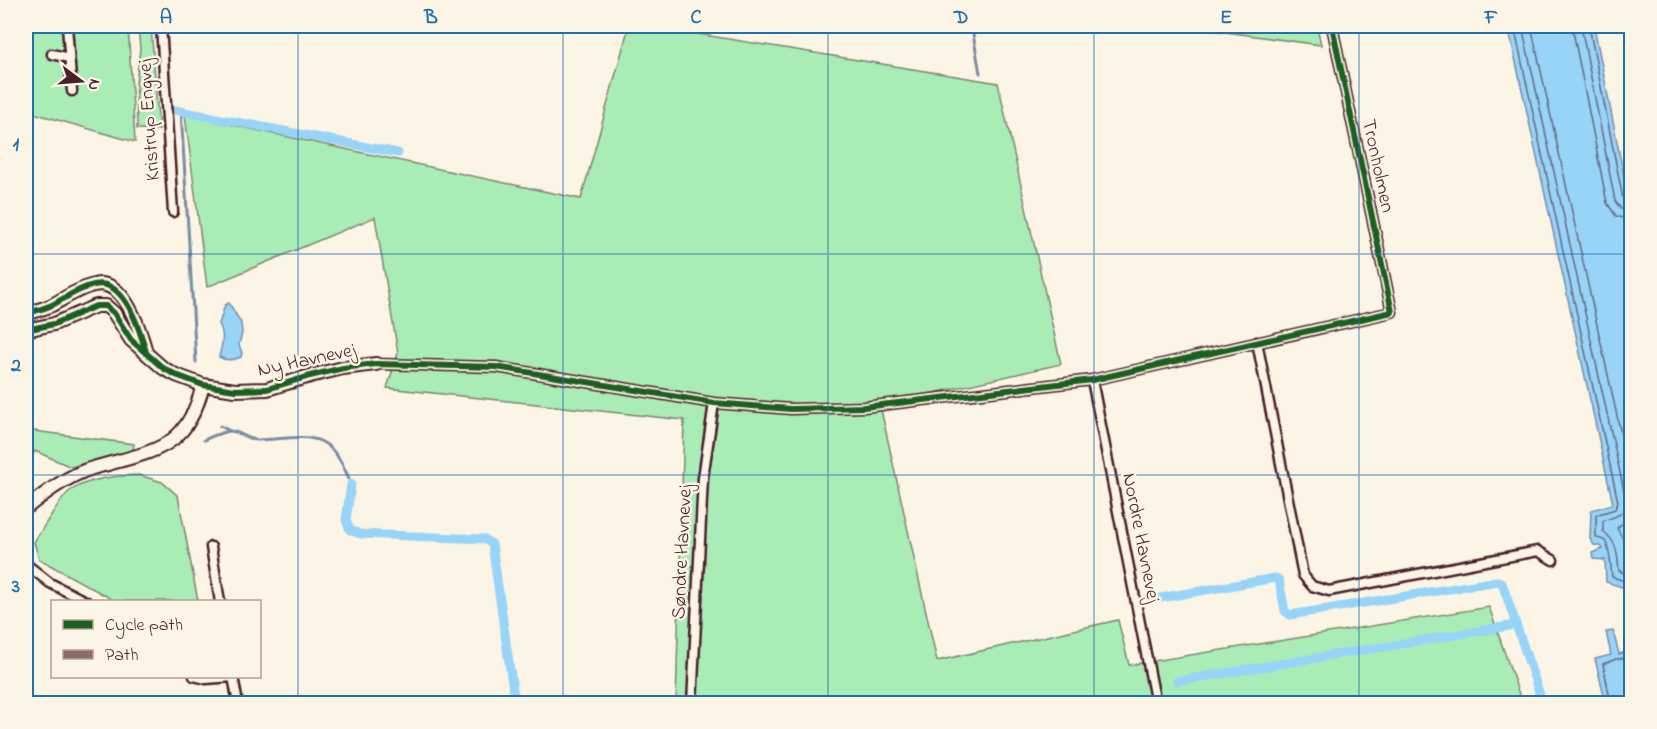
<svg xmlns="http://www.w3.org/2000/svg" width="1657" height="729" font-family="'Indie Flower',sans-serif">
<style>
.green{fill:#aaecb6;stroke:#7a8670;stroke-width:1.5}
.water{fill:#97d4f8;stroke:#788ca6;stroke-width:1.5}
.lines{fill:none;stroke-linecap:round;stroke-linejoin:round}
.shore{stroke:#69677d;stroke-width:1.5}
.stream{stroke:#788ca6;stroke-width:3}
.canal{stroke:#97d4f8;stroke-width:9}
.street-casing{stroke:#4a1f2b;stroke-width:13}
.secondary-casing{stroke:#4a1f2b;stroke-width:16}
.street{stroke:#fcf5e5;stroke-width:8}
.secondary{stroke:#fcf5e5;stroke-width:12}
.quiet{stroke:#8d6e63;stroke-width:4.5;stroke-dasharray:9 4.5;stroke-linecap:butt}
.cycleway-casing{stroke:#fcf5e5;stroke-width:10}
.cycleway{stroke:#1b5e20;stroke-width:6}
.grid{fill:none;stroke:#1f6fb2;stroke-width:1.5;stroke-opacity:0.55}
.labels{text-anchor:middle;dominant-baseline:central;stroke-width:5;stroke-linejoin:round;paint-order:stroke}
.street-label{font-size:20px;fill:#4a1f2b;stroke:#fcf5e5}
.neatline{fill:none;stroke:#1f6fb2;stroke-width:2}
.grid-label{font-size:20px;text-anchor:middle;font-weight:bold;fill:#1f6fb2}
</style>
<rect width="100%" height="100%" fill="#fcf5e5"/>
<filter id="ink" filterUnits="userSpaceOnUse"><feTurbulence type="fractalNoise" baseFrequency=".0167" numOctaves="2"/><feDisplacementMap in="SourceGraphic" scale="12" xChannelSelector="R" yChannelSelector="G"/><feConvolveMatrix kernelMatrix="1 2 1 2 8 2 1 2 1" color-interpolation-filters="sRGB"/></filter>
<g filter="url(#ink)">
<!-- green -->
<path class="green" d="M26,26H128L135,142L26,111Z
M138,26H151L159,130L137,129L136,83L140,49Z
M629,26H649L998,83L1061,364L880,405L937,661L1118,620L1129,665L1489,607L1522,703H676L684,420L387,388L398,353L375,217L207,287L185,115L581,199Z
M1181,26H1317L1321,45Z
M26,430L134,444L133,450L71,467L35,451L26,466Z
M139,475L162,482L178,496L198,601H115L39,559L34,542C42,530 60,498 70,491C89,478 116,476 139,475Z"/>
<!-- water -->
<path class="water" d="M1508,26H1594L1631,212V590L1606,582L1605,560L1593,559L1592,553L1603,549L1601,546L1594,545L1590,539L1591,510L1613,504Z
M229,303L241,323L242,333L239,345L242,353L241,357C234,360 226,361 219,357C222,345 225,335 219,324L225,305Z
M1613,631L1619,654L1631,651V703H1606L1595,659L1611,655L1606,632Z"/>
<g class="lines">
<!-- shore -->
<path class="shore" d="M1514,26L1618,502L1615,509L1596,515V537C1599,539 1603,539 1605,541C1610,546 1611,570 1612,577L1632,583
M1522,26L1626,500C1626,516 1615,516 1603,521V531C1618,543 1617,553 1619,571L1632,576
M1531,26L1632,484
M1572,26L1607,203L1616,216L1632,221
M1581,26L1615,201L1621,209L1632,212
M1589,26L1623,199L1626,203L1632,204
M1632,515L1617,528L1624,541L1628,564L1632,566
M1611,704L1603,664L1616,659L1632,657"/>
<!-- stream -->
<path class="stream" d="M968,26L973,34L980,73
M181,110L196,362
M220,426L230,431
M204,440C211,437 223,431 231,431C240,432 248,440 258,440C311,437 329,427 351,484"/>
<!-- canal -->
<path class="canal" d="M175,110L398,153
M351,484L346,520L350,530L360,534L484,539L492,544L515,704
M1160,598L1275,578L1279,580L1285,611L1290,615L1498,581L1502,583L1543,704
M1177,681L1515,625"/>
<!-- street casing -->
<g class="street-casing">
<path id="street" d="M67,26L72,91
M161,26L173,212
M52,54L69,58
M1257,342L1303,575L1312,586L1329,591L1538,551L1553,560
M376,364L496,367L714,403L791,409L864,407L1092,380L1392,312L1332,26
M1092,380L1156,704
M211,547L220,602
M26,564L50,583L87,602
M194,676L206,679L233,677
M233,676L238,704
M692,704L703,478L714,403"/>
</g>
<!-- secondary casing -->
<g class="secondary-casing">
<path id="secondary" d="M26,314C34,311 43,309 52,305C65,298 79,288 94,285C124,277 140,330 146,352
M26,330L54,324L96,306H106L114,313L131,340L163,368L176,375L203,385L235,390L267,389L310,376L343,368L376,364
M26,508C44,494 62,480 84,471C94,467 105,465 115,462C166,449 189,440 203,385"/>
</g>
<!-- street -->
<use href="#street" class="street"/>
<!-- secondary -->
<use href="#secondary" class="secondary"/>
<!-- quiet -->
<path class="quiet" d="M1259,26C1272,27 1291,34 1302,26"/>
<!-- cycleway casing -->
<g class="cycleway-casing">
<path id="cycleway" d="M26,314C34,311 43,309 52,305C65,298 79,288 94,285C124,277 140,330 146,352
M26,330L54,324L96,306H106L114,313L131,340L163,368L176,375L203,385L235,390L267,389L310,376L343,368L376,364L496,367L714,403L791,409L864,407L1092,380L1392,312L1332,26"/>
</g>
<!-- cycleway -->
<use href="#cycleway" class="cycleway"/>
</g>
</g>
<!-- grid -->
<path class="grid" d="M298,26V704M563,26V704M828,26V704M1094,26V704M1359,26V704M26,254H1632M26,475H1632"/>
<g class="labels">
<!-- street labels -->
<g class="street-label">
<text transform="translate(150 120) rotate(-94)">Kristrup Engvej</text>
<text transform="translate(1377 166) rotate(78)">Tronholmen</text>
<text transform="translate(307 361) rotate(-12)">Ny Havnevej</text>
<text transform="translate(1140 538) rotate(79)">Nordre Havnevej</text>
<text transform="translate(683 552) rotate(-87)">Søndre Havnevej</text>
</g>
</g>
<!-- margin -->
<rect width="1657" height="729" fill="none" stroke="#fcf5e5" stroke-width="66"/>
<!-- legend -->
<rect x="51" y="600" width="210" height="78" fill="#fcf5e5" stroke="#b59f9b" stroke-width="1.5"/>
<rect x="63" y="620" width="30" height="9" fill="#1b5e20" stroke="#b59f9b" stroke-width="1.5"/>
<text x="105" y="630" font-size="18" fill="#4a1f2b">Cycle path</text>
<rect x="63" y="650" width="30" height="9" fill="#8d6e63" stroke="#b59f9b" stroke-width="1.5"/>
<text x="105" y="660" font-size="18" fill="#4a1f2b">Path</text>
<!-- north arrow -->
<g transform="translate(81 81) rotate(106)" stroke="#fcf5e5" stroke-width="4.5" paint-order="stroke">
<path d="M0-4.5L10 22L0 15L-10 22Z" fill="#4a1f2b"/>
<text y="-9" font-size="16" font-weight="bold" text-anchor="middle" fill="#4a1f2b">N</text>
</g>
<rect x="33" y="33" width="1591" height="663" class="neatline"/>
<g class="grid-label">
<text x="166" y="23">A</text>
<text x="431" y="23">B</text>
<text x="696" y="23">C</text>
<text x="961" y="23">D</text>
<text x="1226" y="23">E</text>
<text x="1491" y="23">F</text>
<text x="16" y="150">1</text>
<text x="16" y="371">2</text>
<text x="16" y="592">3</text>
</g>
</svg>
